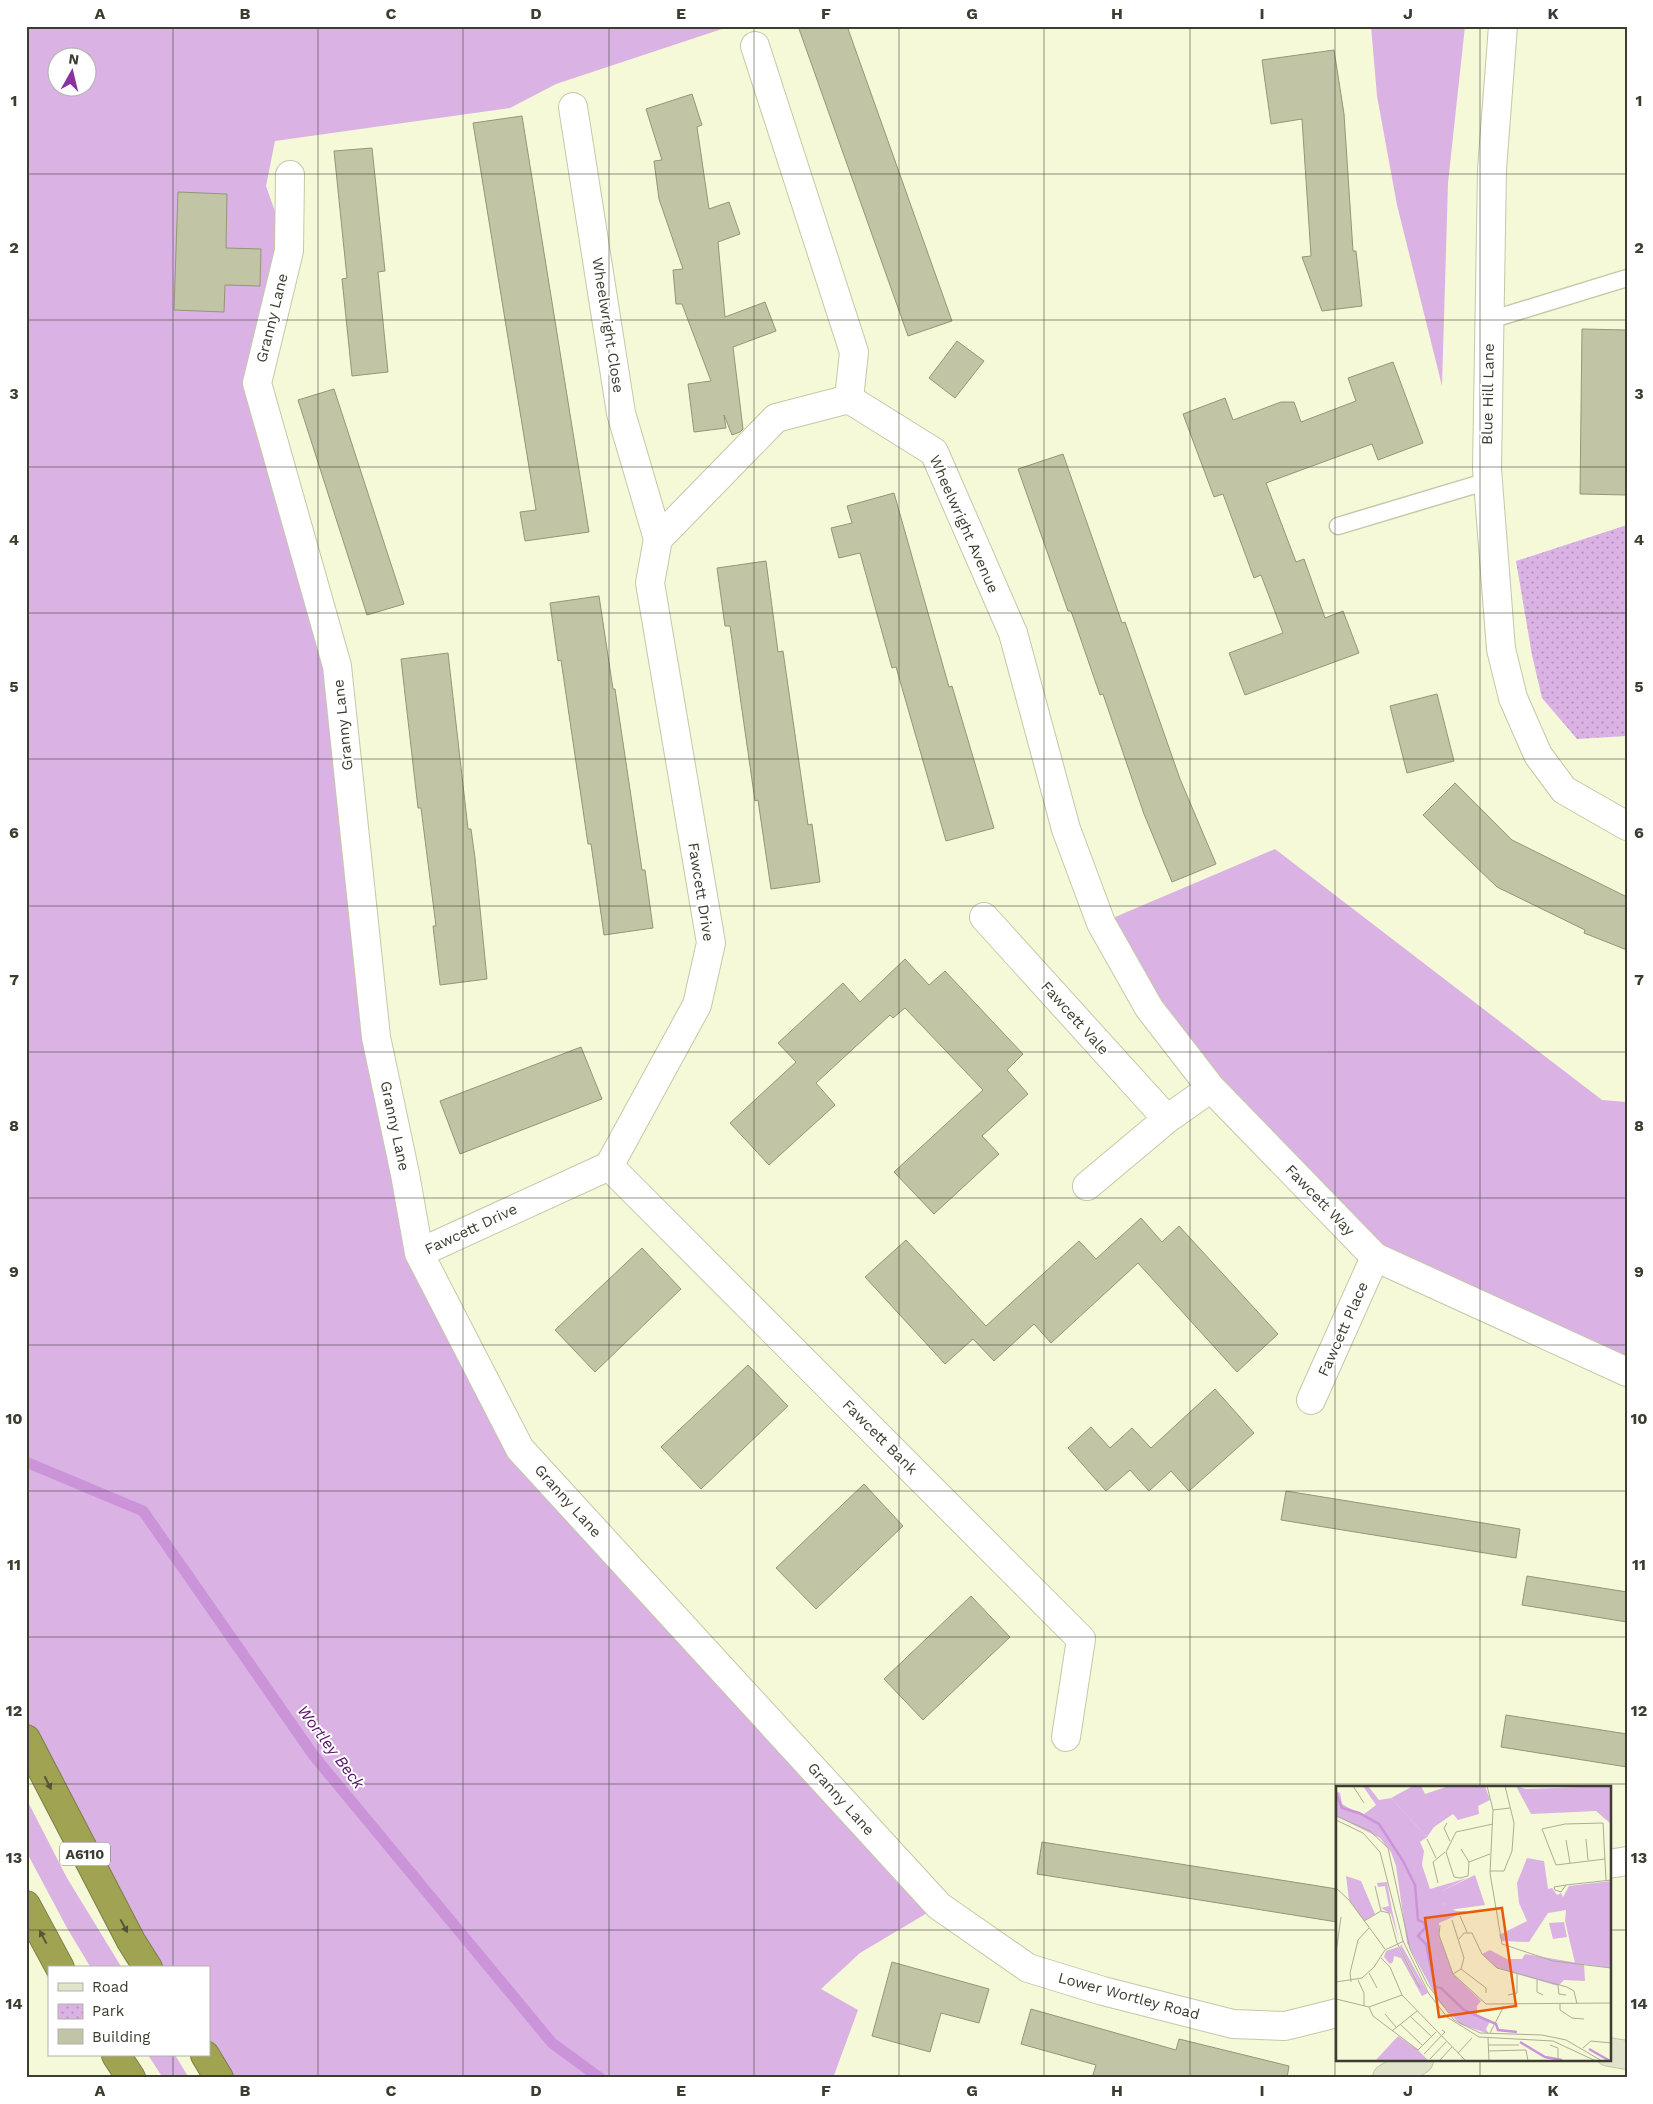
<svg xmlns="http://www.w3.org/2000/svg" width="1653" height="2104" font-family="'Work Sans',sans-serif">
<style>
.grass{fill:#dab2e4;fill-rule:evenodd}
.park{fill:url(#park-dots)}
.lines{fill:none;stroke-linecap:round;stroke-linejoin:round}
.stream{stroke:#cb94d9;stroke-width:11}
.building{fill:#c1c4a5;stroke:#939677}
.lane-casing{stroke:#c5c8a8;stroke-width:19}
.street-casing{stroke:#c5c8a8;stroke-width:30}
.secondary-casing{stroke:#c5c8a8;stroke-width:30}
.highway-casing{stroke:#7c7f46;stroke-width:30}
.lane{stroke:#fff;stroke-width:16}
.street{stroke:#fff;stroke-width:28}
.secondary{stroke:#e2e3cb;stroke-width:28}
.highway{stroke:#9fa352;stroke-width:28}
.oneway{fill:#555638}
.grid{fill:none;stroke:#3c3d30;stroke-width:1;stroke-opacity:0.55}
.labels{text-anchor:middle;dominant-baseline:central;stroke-width:4;stroke-linejoin:round;paint-order:stroke}
.shield{fill:#fff;stroke:#76776e;stroke-width:1}
.shield-label{font-size:14px;font-weight:bold;fill:#3c3d30}
.street-label{font-size:15px;fill:#3c3d30;stroke:#fff}
.water-label{font-size:16px;font-style:italic;fill:#571266;stroke:#fff}
.inset-river{fill:none;stroke:#cb94d9;stroke-width:2.5}
.inset-road{fill:none;stroke:#abae95;stroke-width:1}
.view{fill:#e8590c;fill-opacity:0.15;stroke:#e8590c;stroke-width:2.5}
.inset-edge{fill:none;stroke:#3c3d30;stroke-width:2.5}
.neatline{fill:none;stroke:#3c3d30;stroke-width:2}
.grid-label{font-size:16px;text-anchor:middle;font-weight:bold;fill:#3c3d30}
</style>
<defs>
<pattern id="park-dots" width="8" height="8" patternUnits="userSpaceOnUse" patternTransform="scale(1.25)"><rect width="8" height="8" fill="#dab2e4"/><path d="M2 2h.1M6 6h.1" fill="none" stroke="#b292b9" stroke-width="1.8" stroke-linecap="round"/></pattern>
</defs>
<rect width="100%" height="100%" fill="#f5f9d8"/>
<!-- grass -->
<path class="grass" d="M26,26H731L556,84L510,108L275,141L266,186L289,251L257,383L337,666L419,1253L520,1449L939,1906L860,1953L821,1989L858,2010L833,2078H219L209,2055V1968H148L26,1739ZM58,58H88V88H58Z
M1371,26H1465L1448,183L1442,386L1397,205L1377,96Z
M1275,849L1602,1100L1627,1102V1372L1375,1257L1211,1088L1101,923Z
M26,1798L67,1878L122,1968H91L67,1928L26,1851Z
M148,2055H175L189,2078H163Z"/>
<!-- park -->
<path class="park" d="M1627,525V736L1577,739L1542,698L1532,655L1516,561Z"/>
<g class="lines">
<!-- stream -->
<path class="stream" d="M26,1462L143,1511L314,1756L552,2043L600,2078"/>
</g>
<!-- building -->
<path class="building" d="M798,26H847L952,321L908,336Z
M1334,50L1344,114L1353,251H1356L1362,306L1322,311L1302,257L1311,256L1302,119L1271,124L1262,60Z
M692,94L702,125L697,127L709,209L729,202L740,234L718,242L725,317L765,302L776,331L733,347L743,429L740,432L732,435L724,415L726,428L694,432L688,384L711,381L682,304H676L673,270L683,269L659,199L654,161L662,160L646,109Z
M522,116L589,532L525,541L520,512L536,510L473,123Z
M372,148L385,271L378,272L388,372L352,376L342,279L347,278L334,151Z
M178,192L227,194L226,248L261,249L260,286L225,285L224,312L174,310Z
M1582,329L1627,330V495L1580,494Z
M957,341L984,361L955,398L929,378Z
M1393,362L1423,443L1378,460L1372,444L1266,483L1296,562L1304,559L1325,618L1343,611L1359,653L1245,695L1229,653L1283,633L1261,575L1254,578L1223,494L1214,497L1183,414L1225,398L1233,420L1281,402H1294L1301,422L1356,401L1348,378Z
M334,389L404,604L367,615L298,400Z
M1063,454L1122,623L1125,622L1180,779L1216,864L1172,882L1144,814L1103,694L1100,695L1071,611H1068L1018,469Z
M894,493L949,687L952,686L994,828L946,841L896,667L892,668L860,553L839,558L831,528L852,523L847,506Z
M766,561L778,652L783,651L808,825L812,824L820,882L771,889L758,800L755,801L730,626H725L717,568Z
M599,596L613,689H615L642,870H645L653,928L604,935L591,844H588L561,660L558,661L550,603Z
M448,653L468,829H471L475,858L487,979L440,985L433,926H436L421,808H418L401,659Z
M1437,694L1454,761L1407,773L1390,706Z
M1455,783L1512,840L1627,897V950L1584,933L1585,930L1497,887L1448,840L1423,815Z
M905,959L929,985L945,971L1023,1054L1007,1070L1028,1094L982,1136L999,1154L934,1214L894,1172L983,1090L905,1008L893,1018L890,1015L816,1083L835,1105L769,1165L730,1123L796,1062L778,1043L843,983L860,1002Z
M581,1047L602,1099L460,1154L440,1101Z
M1141,1218L1162,1242L1179,1226L1278,1334L1237,1372L1138,1263L1051,1343L1034,1324L994,1361L973,1339L945,1364L865,1277L906,1240L986,1326L1079,1241L1096,1259Z
M642,1248L681,1289L595,1372L555,1330Z
M748,1365L788,1406L701,1489L661,1447Z
M1215,1389L1254,1433L1189,1491L1171,1471L1149,1491L1130,1470L1106,1491L1068,1448L1091,1427L1110,1448L1132,1428L1151,1448Z
M864,1484L903,1526L816,1609L776,1568Z
M1286,1491L1520,1529L1516,1558L1281,1520Z
M1527,1576L1627,1592V1622L1522,1605Z
M971,1596L1010,1637L923,1720L884,1679Z
M1506,1715L1627,1734V1767L1501,1747Z
M1042,1842L1337,1889V1922L1037,1874Z
M892,1962L989,1989L979,2023L941,2013L930,2052L872,2036Z
M1031,2009L1176,2050L1179,2039L1289,2066L1287,2078H1092L1096,2065L1021,2044Z"/>
<g class="lines">
<!-- lane casing -->
<g class="lane-casing">
<path id="lane" d="M1490,320L1627,278
M1338,526L1488,481"/>
</g>
<!-- street casing -->
<g class="street-casing">
<path id="street" d="M1503,26L1492,169L1487,469L1501,649L1513,698L1538,755L1564,790L1627,826
M755,46L854,352L849,399
M290,175L289,251L257,383L337,666L376,1037L405,1174L419,1253L520,1449L939,1906L1028,1968L1103,1991L1233,2024L1285,2026L1337,2013
M658,539L776,418L849,399L934,452L1013,633L1066,829L1101,923L1149,1008L1211,1088L1375,1257L1627,1372
M984,917L1167,1119
M609,1166L1081,1639L1066,1737
M1087,1186L1167,1119L1211,1088
M419,1253L609,1166L697,1005L711,943L650,583L658,539L621,413L573,107
M1311,1400L1375,1257
M1609,1864L1627,1861"/>
</g>
<!-- secondary casing -->
<g class="secondary-casing">
<path id="secondary" d="M1609,2052L1627,2055
M1387,2078L1419,2060"/>
</g>
<!-- highway casing -->
<g class="highway-casing">
<path id="highway" d="M26,1739L131,1941L148,1968
M26,1905L60,1968
M116,2055L131,2078
M205,2055L219,2078"/>
</g>
<!-- lane -->
<use href="#lane" class="lane"/>
<!-- street -->
<use href="#street" class="street"/>
<!-- secondary -->
<use href="#secondary" class="secondary"/>
<!-- highway -->
<use href="#highway" class="highway"/>
</g>
<!-- one-way arrows -->
<defs><path id="oneway-solid" d="M-6-.8H1V-3.2L6.5 0L1 3.2V.8H-6Z" transform="scale(1.25)"/></defs>
<g class="oneway">
<use href="#oneway-solid" transform="translate(48 1783) rotate(63)"/>
<use href="#oneway-solid" transform="translate(124 1926) rotate(62)"/>
<use href="#oneway-solid" transform="translate(43 1937) rotate(-118)"/>
</g>
<!-- grid -->
<path class="grid" d="M173,26V1968M318,26V2078M463,26V2078M609,26V2078M754,26V2078M899,26V2078M1044,26V2078M1190,26V2078M1335,26V2078M1480,26V1788M26,174H1627M26,320H1627M26,467H1627M26,613H1627M26,759H1627M26,906H1627M26,1052H1627M26,1198H1627M26,1345H1627M26,1491H1627M26,1637H1627M26,1784H1627M26,1930H1337M1609,1930H1627M173,2055V2078M1480,2060V2078"/>
<g class="labels">
<!-- shield labels -->
<rect class="shield" x="60" y="1842.5" width="50" height="23" rx="4"/>
<g class="shield-label">
<text x="85" y="1854">A6110</text>
</g>
<!-- street labels -->
<g class="street-label">
<text transform="translate(272 318) rotate(-76)">Granny Lane</text>
<text transform="translate(608 325) rotate(81)">Wheelwright Close</text>
<text transform="translate(1488 394) rotate(-89)">Blue Hill Lane</text>
<text transform="translate(964 524) rotate(66)">Wheelwright Avenue</text>
<text transform="translate(343 725) rotate(-96)">Granny Lane</text>
<text transform="translate(701 892) rotate(81)">Fawcett Drive</text>
<text transform="translate(1075 1018) rotate(48)">Fawcett Vale</text>
<text transform="translate(395 1126) rotate(78)">Granny Lane</text>
<text transform="translate(1320 1200) rotate(46)">Fawcett Way</text>
<text transform="translate(471 1229) rotate(-25)">Fawcett Drive</text>
<text transform="translate(1343 1329) rotate(-66)">Fawcett Place</text>
<text transform="translate(880 1437) rotate(45)">Fawcett Bank</text>
<text transform="translate(568 1501) rotate(48)">Granny Lane</text>
<text transform="translate(841 1799) rotate(48)">Granny Lane</text>
<text transform="translate(1129 1996) rotate(15)">Lower Wortley Road</text>
</g>
<!-- water labels -->
<g class="water-label">
<text transform="translate(331 1747) rotate(53)">Wortley Beck</text>
</g>
</g>
<!-- overview -->
<g transform="translate(1336 1786)">
<rect width="275" height="275" fill="#f5f9d8"/>
<path d="M27,0H32L43,14L55,12L91,51L84,56L88,65L86,79L94,103L131,92L106,105L108,118L120,125H131L103,137V149L117,188L145,215L141,220V231L154,235L150,243L153,248L124,238L103,216L71,157L60,80L55,66L44,52L0,30V5L4,7L6,18L18,25L28,28L40,19ZM180,0L190,3L275,0V38L260,25L195,28ZM10,90L25,95L39,128L28,135L13,114ZM51,96L56,124L63,155L55,128L45,122L53,120L49,100L42,101L41,97ZM65,158L92,207L86,210L65,172L58,170L57,176L54,178L48,171L50,165L62,161L86,203L64,162ZM154,164L171,173H186L189,168L248,178L249,195L228,194L222,200L161,182L146,168Z" fill="#dab2e4"/>
<path d="M77,0H85L89,8L113,0H149L154,14L142,20L143,28L122,34L117,28L98,41L91,51L55,12ZM191,72L208,75L212,103L216,102L221,109L225,107L227,111L233,100L275,95V182L239,177L229,135L230,124L212,127L193,156L166,155L163,149L191,135L183,117L181,97ZM139,89L149,119L113,124L105,113L106,105Z" fill="#dab2e4"/>
<path d="M228,136L231,151L217,153L213,137ZM62,250L82,264L93,275H39Z" fill="#dab2e4"/>
<path class="inset-river" d="M0,7L6,22L23,27L43,38L67,75L79,99L82,134L89,137V142L82,150L90,158L99,201L105,202L128,224L160,238L162,244L181,246M184,256L209,271L226,274M253,263L274,275"/>
<path class="inset-road" d="M17,0L28,17M151,0L157,24L154,87L166,158L217,175L275,182M157,24L174,22M0,30L34,45L52,62L74,163L91,198L118,234L144,247L206,249L230,254L266,275M0,34L27,47L44,66L67,155L93,208L111,231L143,251L217,255L260,275M111,37L108,42L114,55M91,53L100,72M250,53L252,74M230,54L234,77M125,63L133,76M154,68L133,76L132,90L124,92L118,91L110,66L120,46L157,38M269,73L220,79L206,43L229,38L267,37L270,94M154,85H168L176,65L178,37L169,0M102,97L97,76L109,66M230,99L225,106L219,104L218,101L230,99L275,94M39,100L45,125M0,102L13,114L49,163M124,130L131,146M116,134L128,172L125,183L117,188M28,135L45,125L53,127L61,157L84,202M104,139L103,149L117,188L150,218L275,217M123,153L128,147H136L146,168L161,182L231,201L238,205L241,218M0,167L5,131M45,172L54,181L66,209M125,183L150,202V207M33,187L41,202M22,194L28,207V220M201,194V206L207,209M0,196L26,192L38,181L49,164L68,155M15,196L14,187L22,154L33,142M222,200L223,208L230,209M66,209L130,275M172,209L181,207V188M0,213L33,221L66,209M224,218V224L236,232L248,233M33,221L37,230L82,264L100,246M49,228L60,241M74,230L95,250M64,238L86,259M56,245L81,225M154,247L168,220M152,252L153,275M152,259H183M214,259L222,262V275M247,262L255,255L275,257M152,265L190,264L192,275M122,267L136,252M88,268L109,246L106,244M94,273L110,256M103,275L116,261"/>
<path class="view" d="M166,122L180,220L103,231L89,132Z"/>
<rect width="275" height="275" class="inset-edge"/>
</g>
<!-- border -->
<rect width="1653" height="2104" fill="none" stroke="#ffffff" stroke-width="55"/>
<!-- legend -->
<rect x="48" y="1966" width="162" height="90" fill="#ffffff" stroke="#b1b1ac"/>
<rect x="58" y="1983" width="25" height="8" fill="#e2e3cb" stroke="#b1b1ac"/>
<text x="92" y="1992" font-size="15" fill="#3c3d30">Road</text>
<rect x="58" y="2004" width="25" height="15" fill="url(#park-dots)" stroke="#b1b1ac"/>
<text x="92" y="2016" font-size="15" fill="#3c3d30">Park</text>
<rect x="58" y="2029" width="25" height="15" fill="#c1c4a5" stroke="#b1b1ac"/>
<text x="92" y="2042" font-size="15" fill="#3c3d30">Building</text>
<!-- north arrow -->
<g transform="translate(72 72) rotate(8)"><circle r="24" fill="#ffffff" stroke="#b1b1ac"/>
<path d="M0-4L9 19L0 12L-9 19Z" fill="#8a329e"/>
<text y="-8" font-size="14" font-weight="bold" text-anchor="middle" fill="#3c3d30">N</text>
</g>
<rect x="28" y="28" width="1598" height="2048" class="neatline"/>
<g class="grid-label">
<text x="100" y="19">A</text>
<text x="245" y="19">B</text>
<text x="391" y="19">C</text>
<text x="536" y="19">D</text>
<text x="681" y="19">E</text>
<text x="826" y="19">F</text>
<text x="972" y="19">G</text>
<text x="1117" y="19">H</text>
<text x="1262" y="19">I</text>
<text x="1408" y="19">J</text>
<text x="1553" y="19">K</text>
<text x="14" y="106">1</text>
<text x="1639" y="106">1</text>
<text x="14" y="253">2</text>
<text x="1639" y="253">2</text>
<text x="14" y="399">3</text>
<text x="1639" y="399">3</text>
<text x="14" y="545">4</text>
<text x="1639" y="545">4</text>
<text x="14" y="692">5</text>
<text x="1639" y="692">5</text>
<text x="14" y="838">6</text>
<text x="1639" y="838">6</text>
<text x="14" y="985">7</text>
<text x="1639" y="985">7</text>
<text x="14" y="1131">8</text>
<text x="1639" y="1131">8</text>
<text x="14" y="1277">9</text>
<text x="1639" y="1277">9</text>
<text x="14" y="1424">10</text>
<text x="1639" y="1424">10</text>
<text x="14" y="1570">11</text>
<text x="1639" y="1570">11</text>
<text x="14" y="1716">12</text>
<text x="1639" y="1716">12</text>
<text x="14" y="1863">13</text>
<text x="1639" y="1863">13</text>
<text x="14" y="2009">14</text>
<text x="1639" y="2009">14</text>
<text x="100" y="2096">A</text>
<text x="245" y="2096">B</text>
<text x="391" y="2096">C</text>
<text x="536" y="2096">D</text>
<text x="681" y="2096">E</text>
<text x="826" y="2096">F</text>
<text x="972" y="2096">G</text>
<text x="1117" y="2096">H</text>
<text x="1262" y="2096">I</text>
<text x="1408" y="2096">J</text>
<text x="1553" y="2096">K</text>
</g>
</svg>
